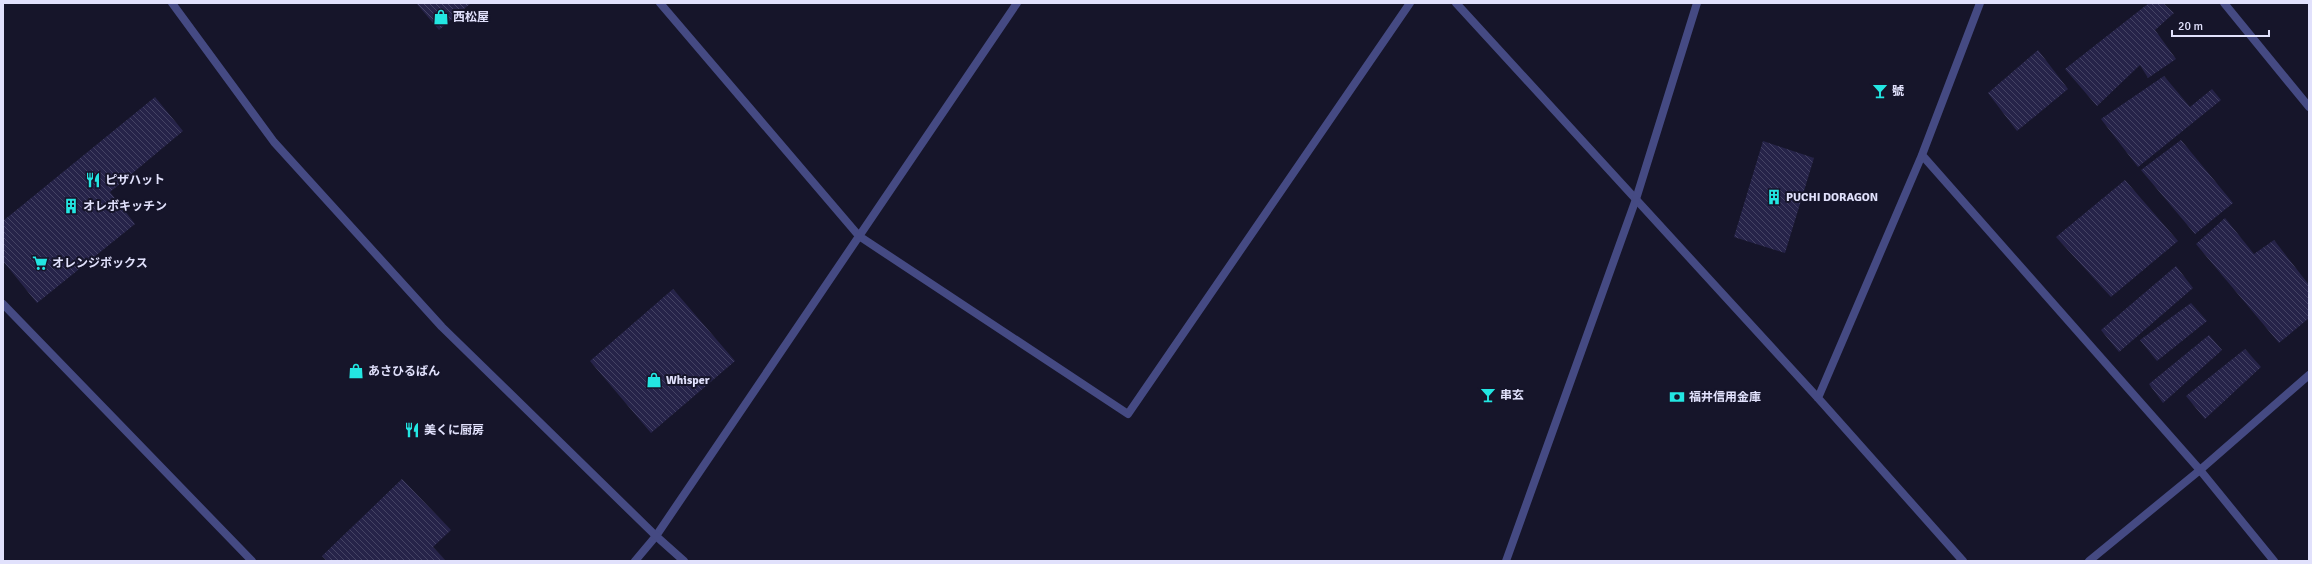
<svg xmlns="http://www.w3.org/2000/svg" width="2312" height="564" font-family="Signika,'Noto Sans JP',sans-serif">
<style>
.building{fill:url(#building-back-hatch)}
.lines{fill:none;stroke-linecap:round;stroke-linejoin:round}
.minor{stroke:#454a83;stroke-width:8}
.tertiary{stroke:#454a83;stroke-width:8}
.labels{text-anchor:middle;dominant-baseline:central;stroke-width:4;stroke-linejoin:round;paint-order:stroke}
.poi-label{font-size:12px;font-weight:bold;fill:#e1e1fc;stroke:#16152a;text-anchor:start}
</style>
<defs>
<pattern id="building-back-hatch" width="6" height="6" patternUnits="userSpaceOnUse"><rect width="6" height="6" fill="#262349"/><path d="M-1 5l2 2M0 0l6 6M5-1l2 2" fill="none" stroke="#454364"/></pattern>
</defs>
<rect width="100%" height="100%" fill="#16152a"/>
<!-- building -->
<path class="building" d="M416,3H471L439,30Z
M2149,3H2163L2174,13L2155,30L2176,59L2148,78L2140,65L2097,106L2065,69Z
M2038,50L2068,89L2017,131L1988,93Z
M2164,76L2190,107L2212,89L2221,100L2138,167L2101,119Z
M155,97L183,131L110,192L135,224L37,303L3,261V221Z
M2181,140L2233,203L2195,234L2141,170Z
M1763,141L1814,158L1785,253L1734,237Z
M2125,180L2178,241L2111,297L2056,237Z
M2225,218L2254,254L2274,240L2309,285V318L2279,343L2196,244Z
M2176,266L2193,288L2119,352L2101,330Z
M673,289L735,361L651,433L590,361Z
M2191,303L2207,321L2157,361L2140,340Z
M2209,335L2222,350L2163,403L2149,384Z
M2245,349L2261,367L2205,419L2186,396Z
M402,479L451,530L433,547L446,561H327L322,556Z"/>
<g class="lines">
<!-- minor -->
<path class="minor" d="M660,3L859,236L1128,414L1410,3
M1456,3L1818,398L1963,561
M2224,3L2309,107
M1922,155L2200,470L2274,561
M3,304L252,561
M1818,398L1922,155L1980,3
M635,561L656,536L1017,3
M2089,561L2200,470L2309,375"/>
<!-- tertiary -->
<path class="tertiary" d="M172,3L274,142L442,327L656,536L684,561
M1506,561L1636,199L1697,3"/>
</g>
<!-- icons -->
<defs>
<g id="shop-bare" transform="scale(1.2)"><path d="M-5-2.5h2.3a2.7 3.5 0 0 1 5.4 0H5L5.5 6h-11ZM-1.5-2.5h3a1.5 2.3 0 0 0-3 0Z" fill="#23e6e2" stroke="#16152a" stroke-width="2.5" paint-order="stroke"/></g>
<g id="bar-bare" transform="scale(1.2)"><path d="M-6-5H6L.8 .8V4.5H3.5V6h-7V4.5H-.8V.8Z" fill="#23e6e2" stroke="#16152a" stroke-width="2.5" paint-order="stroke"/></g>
<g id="restaurant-bare" transform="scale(1.2)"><path d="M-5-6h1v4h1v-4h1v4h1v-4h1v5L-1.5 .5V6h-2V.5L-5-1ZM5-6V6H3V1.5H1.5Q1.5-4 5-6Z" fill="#23e6e2" stroke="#16152a" stroke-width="2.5" paint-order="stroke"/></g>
<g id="building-bare" transform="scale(1.2)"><path d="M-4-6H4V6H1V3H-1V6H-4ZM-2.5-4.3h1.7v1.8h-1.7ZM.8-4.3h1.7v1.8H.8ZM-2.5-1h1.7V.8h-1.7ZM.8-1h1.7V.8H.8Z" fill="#23e6e2" stroke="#16152a" stroke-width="2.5" paint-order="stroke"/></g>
<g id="supermarket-bare" transform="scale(1.2)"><path d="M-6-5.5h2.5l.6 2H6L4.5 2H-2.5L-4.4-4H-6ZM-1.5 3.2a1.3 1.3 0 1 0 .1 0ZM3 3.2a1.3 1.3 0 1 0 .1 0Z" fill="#23e6e2" stroke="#16152a" stroke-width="2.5" paint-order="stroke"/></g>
<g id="bank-bare" transform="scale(1.2)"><path d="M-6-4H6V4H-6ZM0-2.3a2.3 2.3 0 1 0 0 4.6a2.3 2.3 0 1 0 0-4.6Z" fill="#23e6e2" stroke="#16152a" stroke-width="2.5" paint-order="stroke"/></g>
</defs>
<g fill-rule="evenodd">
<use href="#shop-bare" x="441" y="17"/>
<use href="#bar-bare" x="1880" y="91"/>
<use href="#restaurant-bare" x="93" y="180"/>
<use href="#building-bare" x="1774" y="197"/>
<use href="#building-bare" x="71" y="206"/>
<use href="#supermarket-bare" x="40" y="263"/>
<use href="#shop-bare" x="356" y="371"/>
<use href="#shop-bare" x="654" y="380"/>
<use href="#bar-bare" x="1488" y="395"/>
<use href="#bank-bare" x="1677" y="397"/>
<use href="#restaurant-bare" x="412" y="430"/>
</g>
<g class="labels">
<!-- poi labels -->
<g class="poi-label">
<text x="453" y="17">西松屋</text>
<text x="1892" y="91">號</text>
<text x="105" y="180">ピザハット</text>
<text x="1786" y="197">PUCHI DORAGON</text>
<text x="83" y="206">オレボキッチン</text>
<text x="52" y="263">オレンジボックス</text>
<text x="368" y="371">あさひるぱん</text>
<text x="666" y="380">Whisper</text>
<text x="1500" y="395">串玄</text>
<text x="1689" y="397">福井信用金庫</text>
<text x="424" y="430">美くに厨房</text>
</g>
</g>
<!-- border -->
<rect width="2312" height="564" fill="none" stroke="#e1e1fc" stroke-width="8"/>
<!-- scale -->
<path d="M2172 30v6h97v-6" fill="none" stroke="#e1e1fc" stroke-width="2"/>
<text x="2178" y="30" font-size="12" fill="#e1e1fc" stroke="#16152a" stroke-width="3" paint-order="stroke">20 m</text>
</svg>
